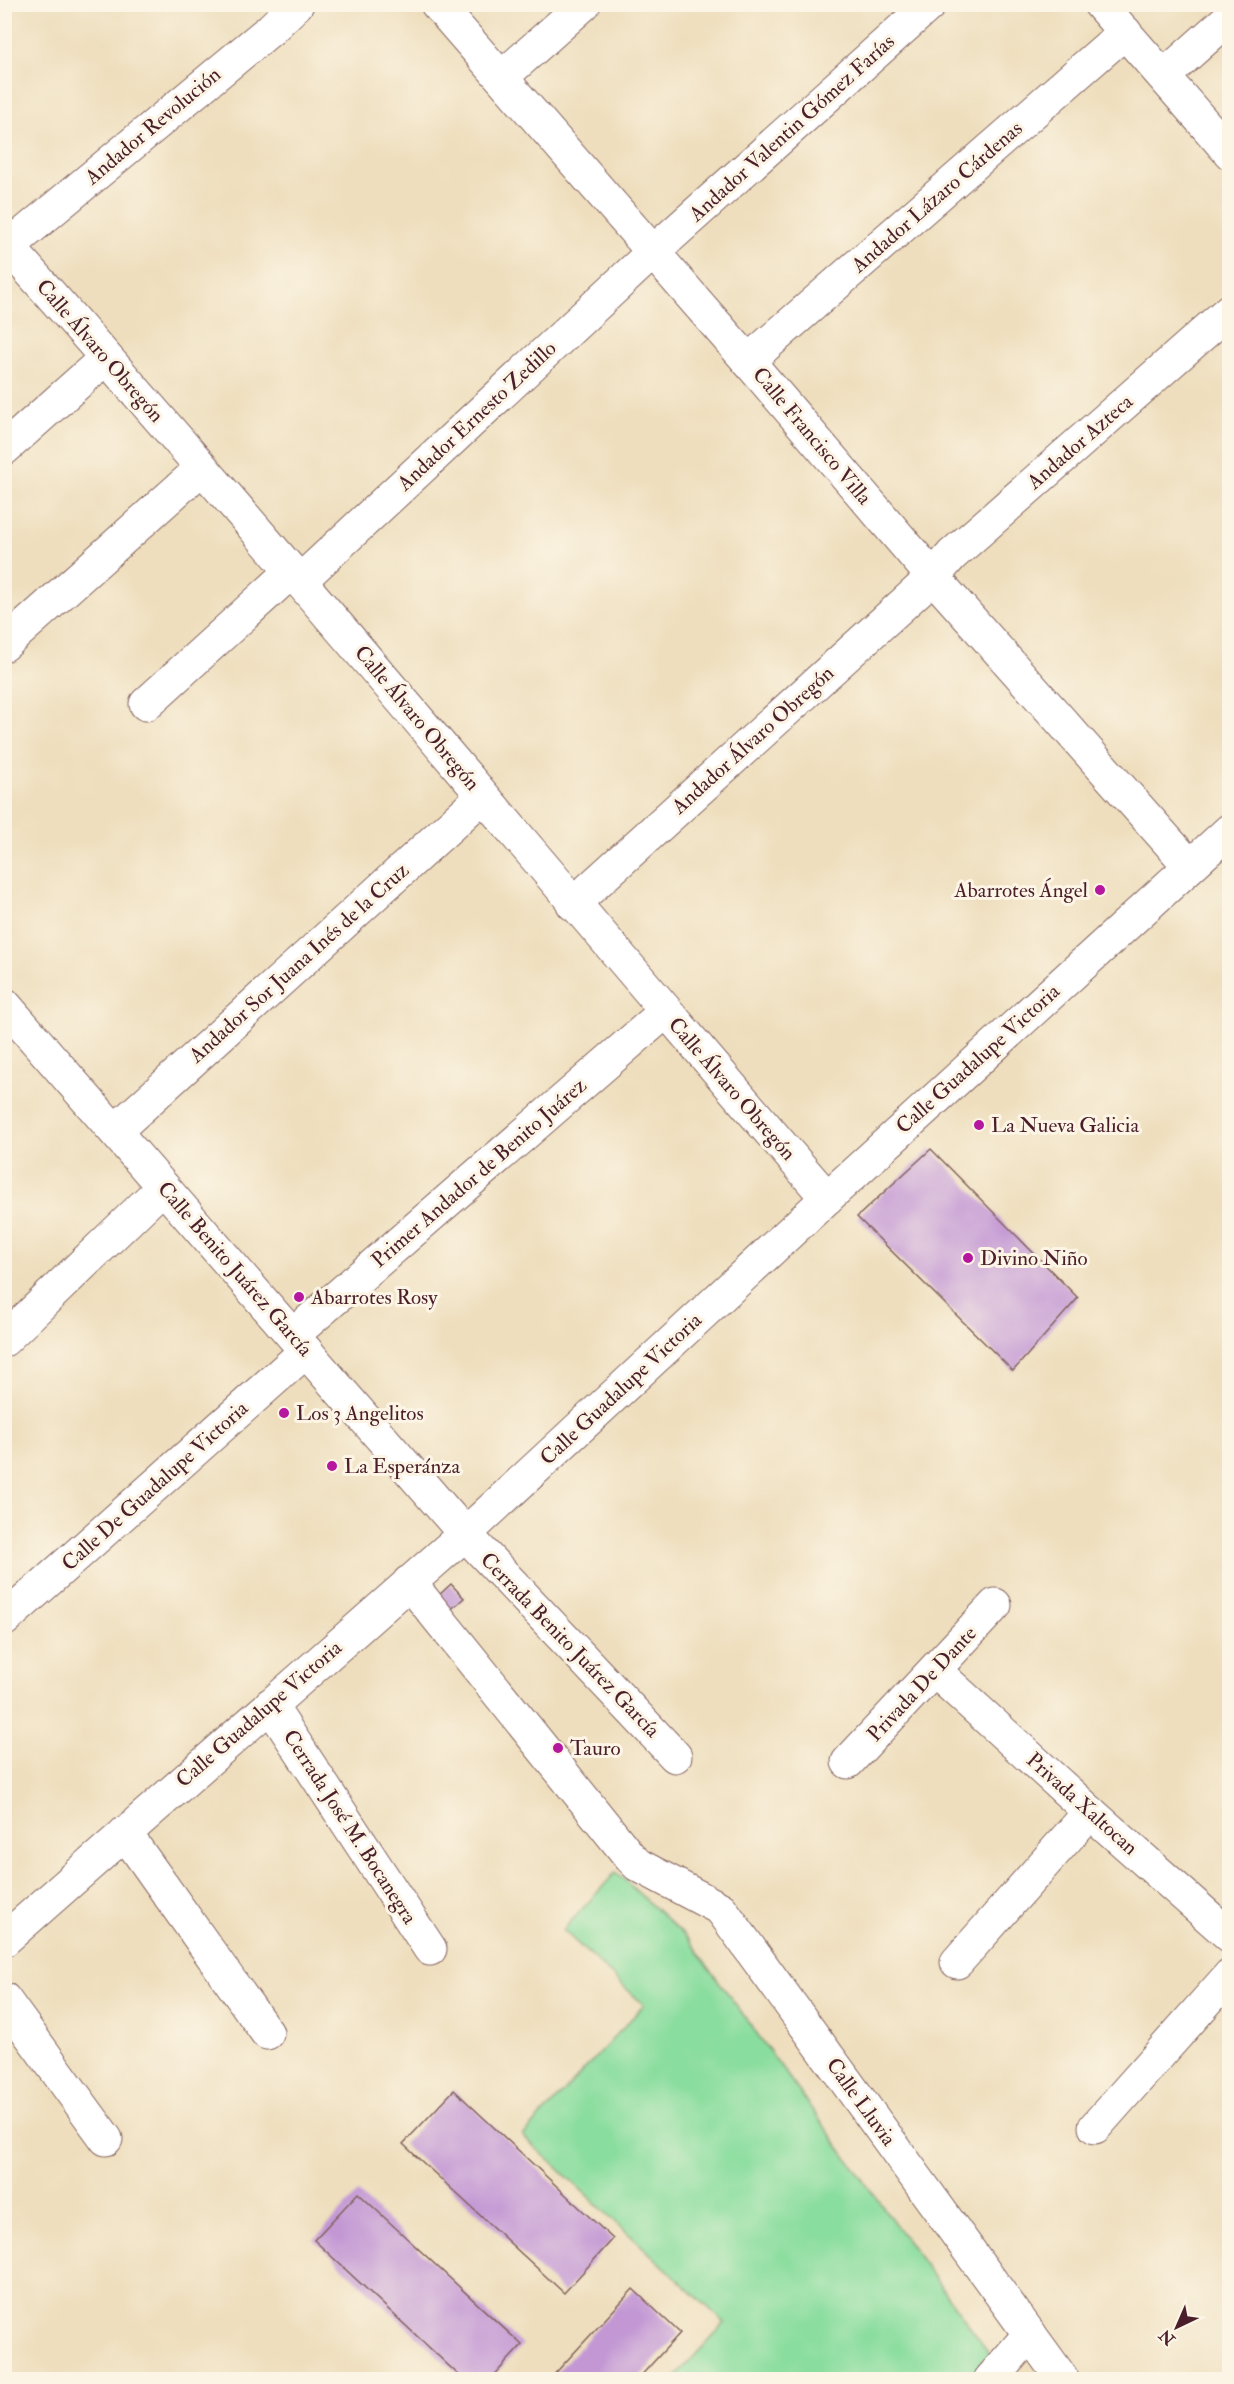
<svg xmlns="http://www.w3.org/2000/svg" width="1234" height="2384" font-family="'IM FELL Double Pica',serif">
<style>
.green{fill:#89dd9e;stroke:#6a7e64;stroke-width:1.5}
.building{fill:#c297d4}
.lines{fill:none;stroke-linecap:round;stroke-linejoin:round}
.pedestrian-casing{stroke:#83625e;stroke-width:35}
.minor-casing{stroke:#83625e;stroke-width:35}
.tertiary-casing{stroke:#83625e;stroke-width:35}
.pedestrian{stroke:#fff;stroke-width:33}
.minor{stroke:#fff;stroke-width:33}
.tertiary{stroke:#fff;stroke-width:33}
.poi-dot{fill:#b5179e;stroke:#fcf5e5;stroke-width:2}
.labels{text-anchor:middle;dominant-baseline:central;stroke-width:6;stroke-linejoin:round;paint-order:stroke}
.street-label{font-size:21px;fill:#4a1f2b;stroke:#fcf5e5}
.poi-label{font-size:21px;fill:#4a1f2b;stroke:#fcf5e5;text-anchor:start}
</style>
<rect width="100%" height="100%" fill="#fcf5e5"/>
<filter id="ink" filterUnits="userSpaceOnUse"><feTurbulence type="fractalNoise" baseFrequency=".0167" numOctaves="2"/><feDisplacementMap in="SourceGraphic" scale="12" xChannelSelector="R" yChannelSelector="G"/><feConvolveMatrix kernelMatrix="1 2 1 2 8 2 1 2 1" color-interpolation-filters="sRGB"/></filter>
<filter id="wash" filterUnits="userSpaceOnUse"><feTurbulence type="fractalNoise" baseFrequency=".008" numOctaves="4" result="noise"/><feDisplacementMap in="SourceGraphic" scale="24" xChannelSelector="R" yChannelSelector="G"/><feGaussianBlur stdDeviation="1.35" result="paint"/><feColorMatrix in="noise" values="0 0 0 0 0 0 0 0 0 0 0 0 0 0 0 0 0 1.4 0 .05"/><feComposite in="paint" operator="in"/></filter>
<g filter="url(#wash)">
<rect width="100%" height="100%" fill="#eedebd"/>
<!-- green -->
<path class="green" d="M616,1872L689,1940L991,2356L969,2379H673L725,2323L523,2136L644,2005L563,1930Z"/>
<g id="blocks">
<!-- building -->
<path class="building" d="M931,1149L1078,1298L1013,1371L857,1217Z
M451,1584L464,1598L448,1612L437,1597Z
M454,2090L613,2239L564,2293L403,2144Z
M358,2193L522,2345L490,2380H464L314,2240Z
M633,2289L680,2333L637,2380H549Z"/>
</g>
</g>
<g filter="url(#ink)">
<use href="#blocks" fill-opacity="0" stroke="#83625e" stroke-width="1.5"/>
<g class="lines">
<!-- pedestrian casing -->
<g class="pedestrian-casing">
<path id="pedestrian" d="M1164,76L1230,17
M502,77L584,4
M8,247L271,29L297,4
M748,361L1125,32
M4,449L106,358
M301,580L653,252L930,4
M4,645L202,468
M573,904L933,577L952,555L1230,310
M115,1131L483,796
M293,1335L665,1012"/>
</g>
<!-- minor casing -->
<g class="minor-casing">
<path id="minor" d="M437,4L748,361L933,577L1189,865
M1100,4L1230,153
M4,242C284,556 552,880 827,1198
M146,704L292,571
M4,1340L163,1187
M465,1534L675,1756
M4,1620L306,1351
M935,1671L1090,1812L1230,1936
M270,1705L430,1949
M848,1762L995,1605
M125,1833L267,2033
M957,1962L1090,1812
M4,1999L106,2139
M1095,2127L1230,1975
M990,2380L1030,2334"/>
</g>
<!-- tertiary casing -->
<g class="tertiary-casing">
<path id="tertiary" d="M4,1004L465,1534
M409,1582L630,1857L638,1865L721,1909L1063,2380
M4,1940L465,1534L827,1198L1230,830"/>
</g>
<!-- pedestrian -->
<use href="#pedestrian" class="pedestrian"/>
<!-- minor -->
<use href="#minor" class="minor"/>
<!-- tertiary -->
<use href="#tertiary" class="tertiary"/>
</g>
</g>
<!-- markers -->
<g class="poi-dot">
<circle cx="1100" cy="890" r="6"/>
<circle cx="979" cy="1125" r="6"/>
<circle cx="968" cy="1258" r="6"/>
<circle cx="299" cy="1297" r="6"/>
<circle cx="284" cy="1413" r="6"/>
<circle cx="332" cy="1466" r="6"/>
<circle cx="558" cy="1748" r="6"/>
</g>
<g class="labels">
<!-- street labels -->
<g class="street-label">
<text transform="translate(153 126) rotate(-40)">Andador Revolución</text>
<text transform="translate(792 128) rotate(-42)">Andador Valentin Gómez Farías</text>
<text transform="translate(937 197) rotate(-41)">Andador Lázaro Cárdenas</text>
<text transform="translate(100 351) rotate(49)">Calle Álvaro Obregón</text>
<text transform="translate(477 416) rotate(-43)">Andador Ernesto Zedillo</text>
<text transform="translate(812 436) rotate(50)">Calle Francisco Villa</text>
<text transform="translate(1080 442) rotate(-41)">Andador Azteca</text>
<text transform="translate(417 718) rotate(50)">Calle Álvaro Obregón</text>
<text transform="translate(753 740) rotate(-42)">Andador Álvaro Obregón</text>
<text transform="translate(299 963) rotate(-42)">Andador Sor Juana Inés de la Cruz</text>
<text transform="translate(978 1059) rotate(-42)">Calle Guadalupe Victoria</text>
<text transform="translate(732 1089) rotate(49)">Calle Álvaro Obregón</text>
<text transform="translate(479 1173) rotate(-41)">Primer Andador de Benito Juárez</text>
<text transform="translate(235 1269) rotate(49)">Calle Benito Juárez García</text>
<text transform="translate(621 1389) rotate(-43)">Calle Guadalupe Victoria</text>
<text transform="translate(155 1486) rotate(-42)">Calle De Guadalupe Victoria</text>
<text transform="translate(570 1645) rotate(46)">Cerrada Benito Juárez García</text>
<text transform="translate(922 1684) rotate(-47)">Privada De Dante</text>
<text transform="translate(259 1714) rotate(-41)">Calle Guadalupe Victoria</text>
<text transform="translate(1082 1804) rotate(42)">Privada Xaltocan</text>
<text transform="translate(350 1827) rotate(57)">Cerrada José M. Bocanegra</text>
<text transform="translate(861 2102) rotate(54)">Calle Lluvia</text>
</g>
<!-- poi labels -->
<g class="poi-label">
<text x="1088" y="890" text-anchor="end">Abarrotes Ángel</text>
<text x="991" y="1125">La Nueva Galicia</text>
<text x="980" y="1258">Divino Niño</text>
<text x="311" y="1297">Abarrotes Rosy</text>
<text x="296" y="1413">Los 3 Angelitos</text>
<text x="344" y="1466">La Esperánza</text>
<text x="570" y="1748">Tauro</text>
</g>
</g>
<!-- margin -->
<rect width="1234" height="2384" fill="none" stroke="#fcf5e5" stroke-width="24"/>
<!-- north arrow -->
<g transform="translate(1177 2327) rotate(224)" stroke="#fcf5e5" stroke-width="4.5" paint-order="stroke">
<path d="M0-4.5L10 22L0 15L-10 22Z" fill="#4a1f2b"/>
<text y="-9" font-size="16" font-weight="bold" text-anchor="middle" fill="#4a1f2b">N</text>
</g>
</svg>
